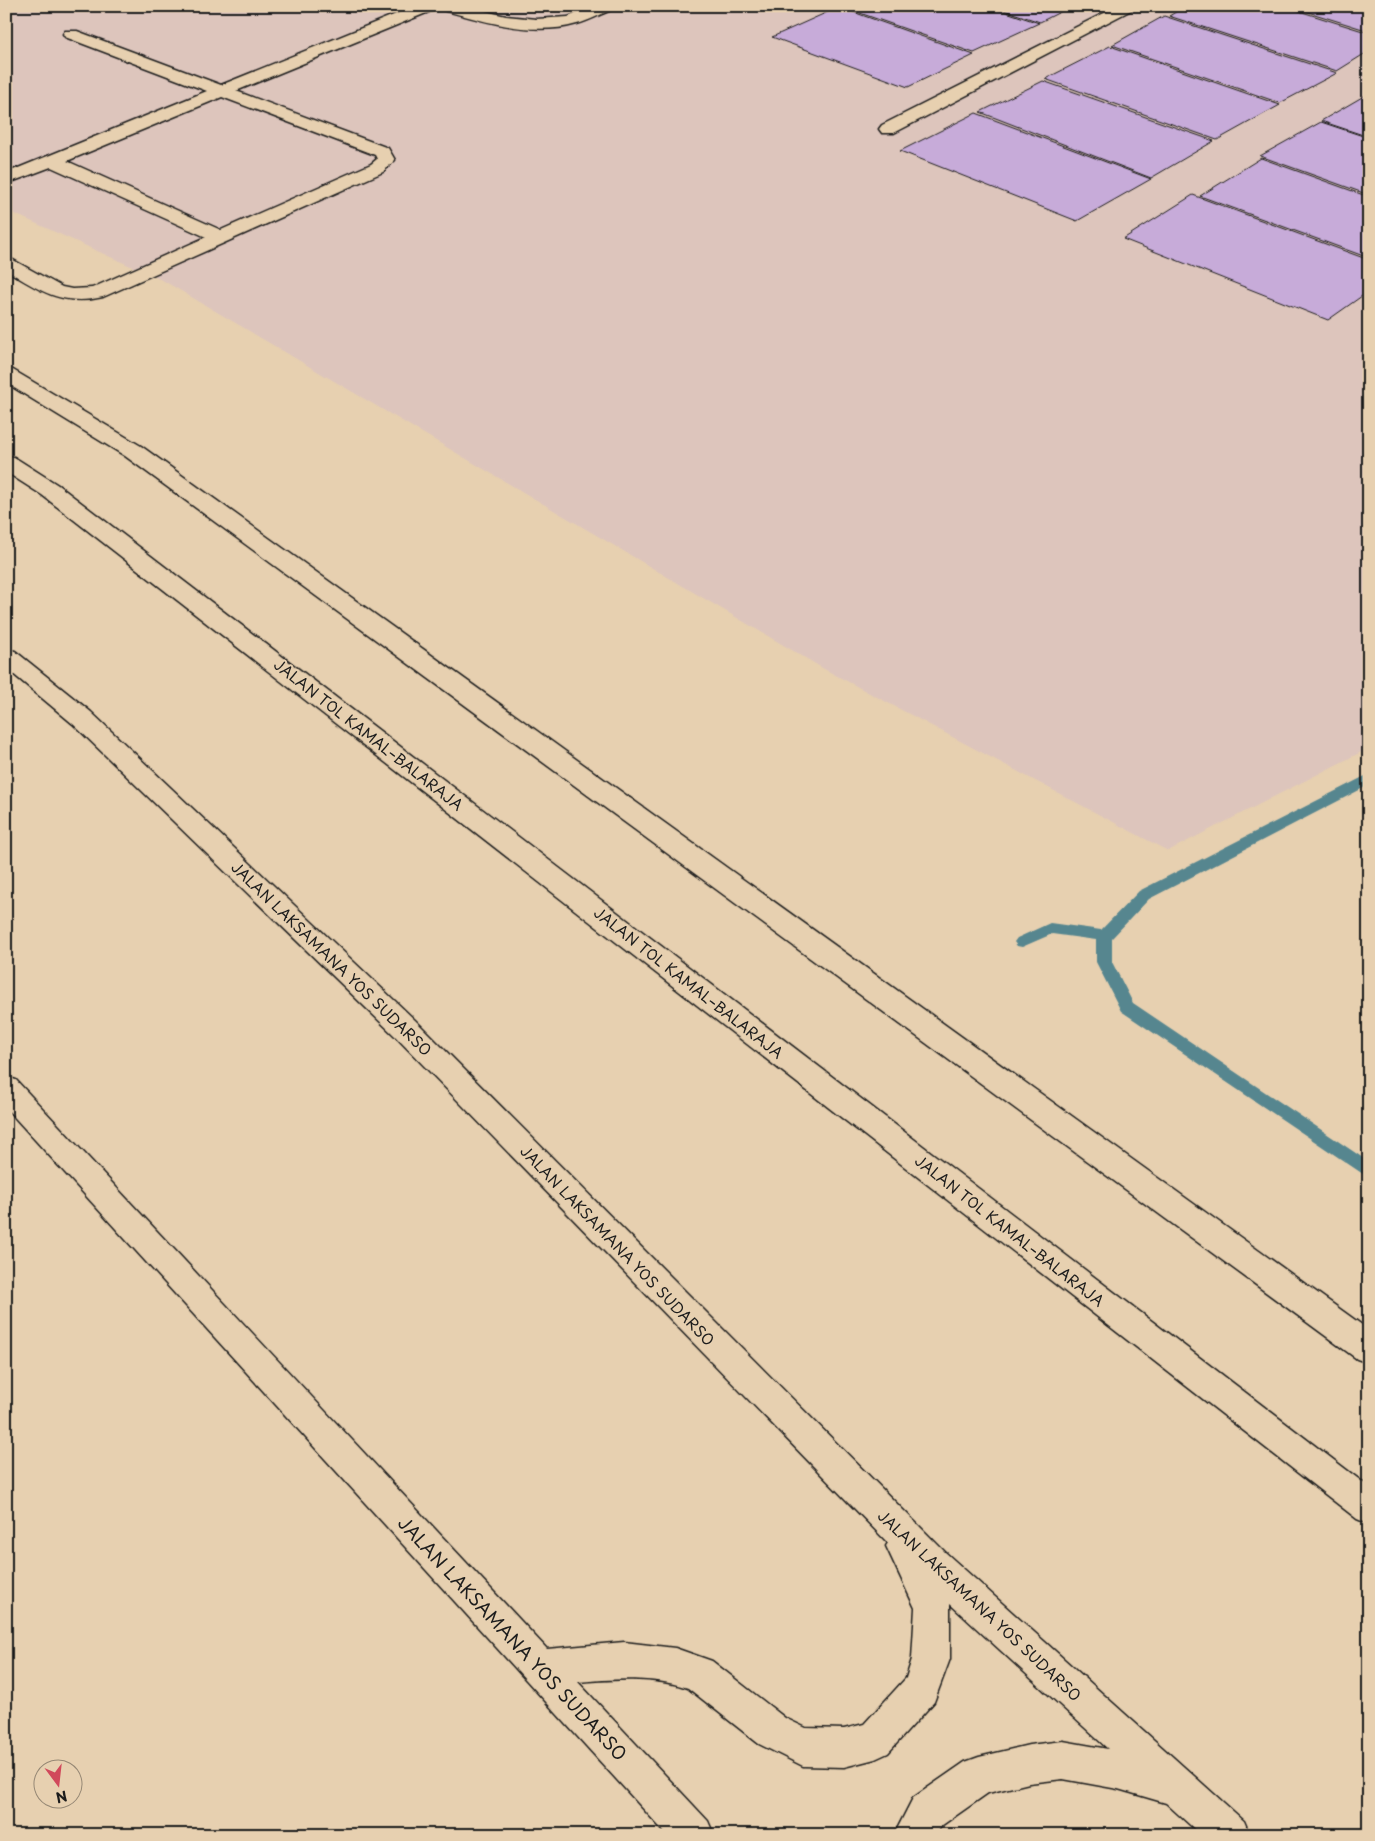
<svg xmlns="http://www.w3.org/2000/svg" width="1375" height="1841" font-family="'Playpen Sans',sans-serif">
<style>
.built{fill:#ddc5bc}
.lines{fill:none;stroke-linecap:round;stroke-linejoin:round}
.stream{fill:#57868f;fill-rule:evenodd}
.building{fill:#c7abd9;stroke:#1c1c1c}
.minor-casing{stroke:#1c1c1c;stroke-width:3}
.major-casing{stroke:#1c1c1c;stroke-width:3}
.highway-casing{stroke:#1c1c1c;stroke-width:3}
.minor{fill:#e7d0b0;fill-rule:evenodd}
.major{fill:#e7d0b0;fill-rule:evenodd}
.highway{fill:#e7d0b0;fill-rule:evenodd}
.labels{text-anchor:middle;dominant-baseline:central;stroke-width:4;stroke-linejoin:round;paint-order:stroke}
.street-label{font-size:15px;fill:#1c1c1c;stroke:#e7d0b0}
.near-street-label{font-size:18px;fill:#1c1c1c;stroke:#e7d0b0}
</style>
<rect width="100%" height="100%" fill="#e7d0b0"/>
<filter id="ink" filterUnits="userSpaceOnUse"><feTurbulence type="fractalNoise" baseFrequency=".02" numOctaves="2"/><feDisplacementMap in="SourceGraphic" scale="10" xChannelSelector="R" yChannelSelector="G"/><feConvolveMatrix kernelMatrix="1 2 1 2 8 2 1 2 1" color-interpolation-filters="sRGB"/></filter>
<g filter="url(#ink)">
<!-- built -->
<path class="built" d="M6,6H1369V748L1168,851L824,669L164,281L6,210Z"/>
<g class="lines">
<!-- stream -->
<path class="stream" d="M1369,774V785L1149,899L1112,938V962L1133,1003L1369,1162V1178L1121,1011L1096,962V940L1052,934L1022,947L1017,946L1014,942L1017,938L1050,923L1101,930L1139,891Z"/>
</g>
<!-- building -->
<path class="building" d="M840,6H988L1039,23L974,53Z
M992,6H1072L1040,22Z
M1186,6H1283L1369,33V51L1337,71L1169,16Z
M1289,6H1369V31Z
M839,7L974,55L908,87L772,37Z
M1164,16L1337,73L1280,103L1112,45Z
M1110,46L1280,105L1217,140L1045,79Z
M1043,81L1214,141L1151,178L980,112Z
M1369,93V137L1321,121Z
M976,113L1151,179L1077,221L900,151Z
M1321,122L1369,138V195L1260,156Z
M1261,158L1369,197V258L1200,196Z
M1193,195L1369,260V291L1328,320L1123,239Z"/>
<g class="lines">
<!-- minor casing -->
<g class="minor-casing">
<path id="minor" d="M416,6H464L506,16L536,19L568,17L593,6H615L613,9C601,14 589,21 577,24C532,37 483,21 439,9L438,6L436,9L236,91L388,148L395,160L383,172L103,297C62,307 39,290 6,270V256L62,287L72,289L92,288L206,237L51,167L6,184V173L207,91L65,37L63,34L65,31H77L221,85ZM222,97L375,155L377,159L371,164L221,230L67,161Z
M1118,6H1139L894,133H882L879,129L882,125Z"/>
</g>
<!-- major casing -->
<g class="major-casing">
<path id="major" d="M6,649L15,651L91,712L415,1020L945,1552L1244,1821L1250,1835H1201L1166,1803L1118,1789L1063,1779L1029,1783L988,1793L941,1826L936,1835H894L913,1798L965,1762L979,1757L1029,1745L1063,1741L1108,1749L950,1604V1659L934,1702L888,1753L875,1759L844,1767L803,1766L759,1744L688,1688C652,1676 615,1679 578,1682L708,1821L714,1835H667L6,1108V1077L16,1080L547,1649L624,1642L675,1648L712,1661L785,1718L806,1728L844,1729L864,1724L906,1678L912,1659L915,1608L886,1546L888,1543L395,1036L73,724L6,668Z"/>
</g>
<!-- highway casing -->
<g class="highway-casing">
<path id="highway" d="M6,368L13,370L141,446L1369,1330V1363L1357,1359L125,456L6,383Z
M6,456L14,457L58,485L1369,1487V1524L1357,1519L42,495L6,472Z"/>
</g>
<!-- minor -->
<use href="#minor" class="minor"/>
<!-- major -->
<use href="#major" class="major"/>
<!-- highway -->
<use href="#highway" class="highway"/>
</g>
</g>
<g class="labels">
<!-- street labels -->
<g class="street-label">
<text transform="translate(369 734) rotate(38)">JALAN TOL KAMAL–BALARAJA</text>
<text transform="translate(332 958) rotate(44)">JALAN LAKSAMANA YOS SUDARSO</text>
<text transform="translate(689 982) rotate(38)">JALAN TOL KAMAL–BALARAJA</text>
<text transform="translate(1010 1230) rotate(38)">JALAN TOL KAMAL–BALARAJA</text>
<text transform="translate(618 1245) rotate(46)">JALAN LAKSAMANA YOS SUDARSO</text>
<text transform="translate(980 1605) rotate(43)">JALAN LAKSAMANA YOS SUDARSO</text>
</g>
<!-- near-street labels -->
<g class="near-street-label">
<text transform="translate(513 1638) rotate(47)">JALAN LAKSAMANA YOS SUDARSO</text>
</g>
</g>
<!-- margin -->
<rect width="1375" height="1841" fill="none" stroke="#e7d0b0" stroke-width="25"/>
<rect x="12" y="12" width="1350" height="1816" fill="none" stroke="#1c1c1c" stroke-width="2" filter="url(#ink)"/>
<!-- north arrow -->
<g transform="translate(58 1784) rotate(165)"><circle r="24" fill="#e7d0b0" stroke="#968875"/>
<path d="M0-4L9 19L0 12L-9 19Z" fill="#d1495b"/>
<text y="-8" font-size="14" font-weight="bold" text-anchor="middle" fill="#1c1c1c">N</text>
</g>
</svg>
